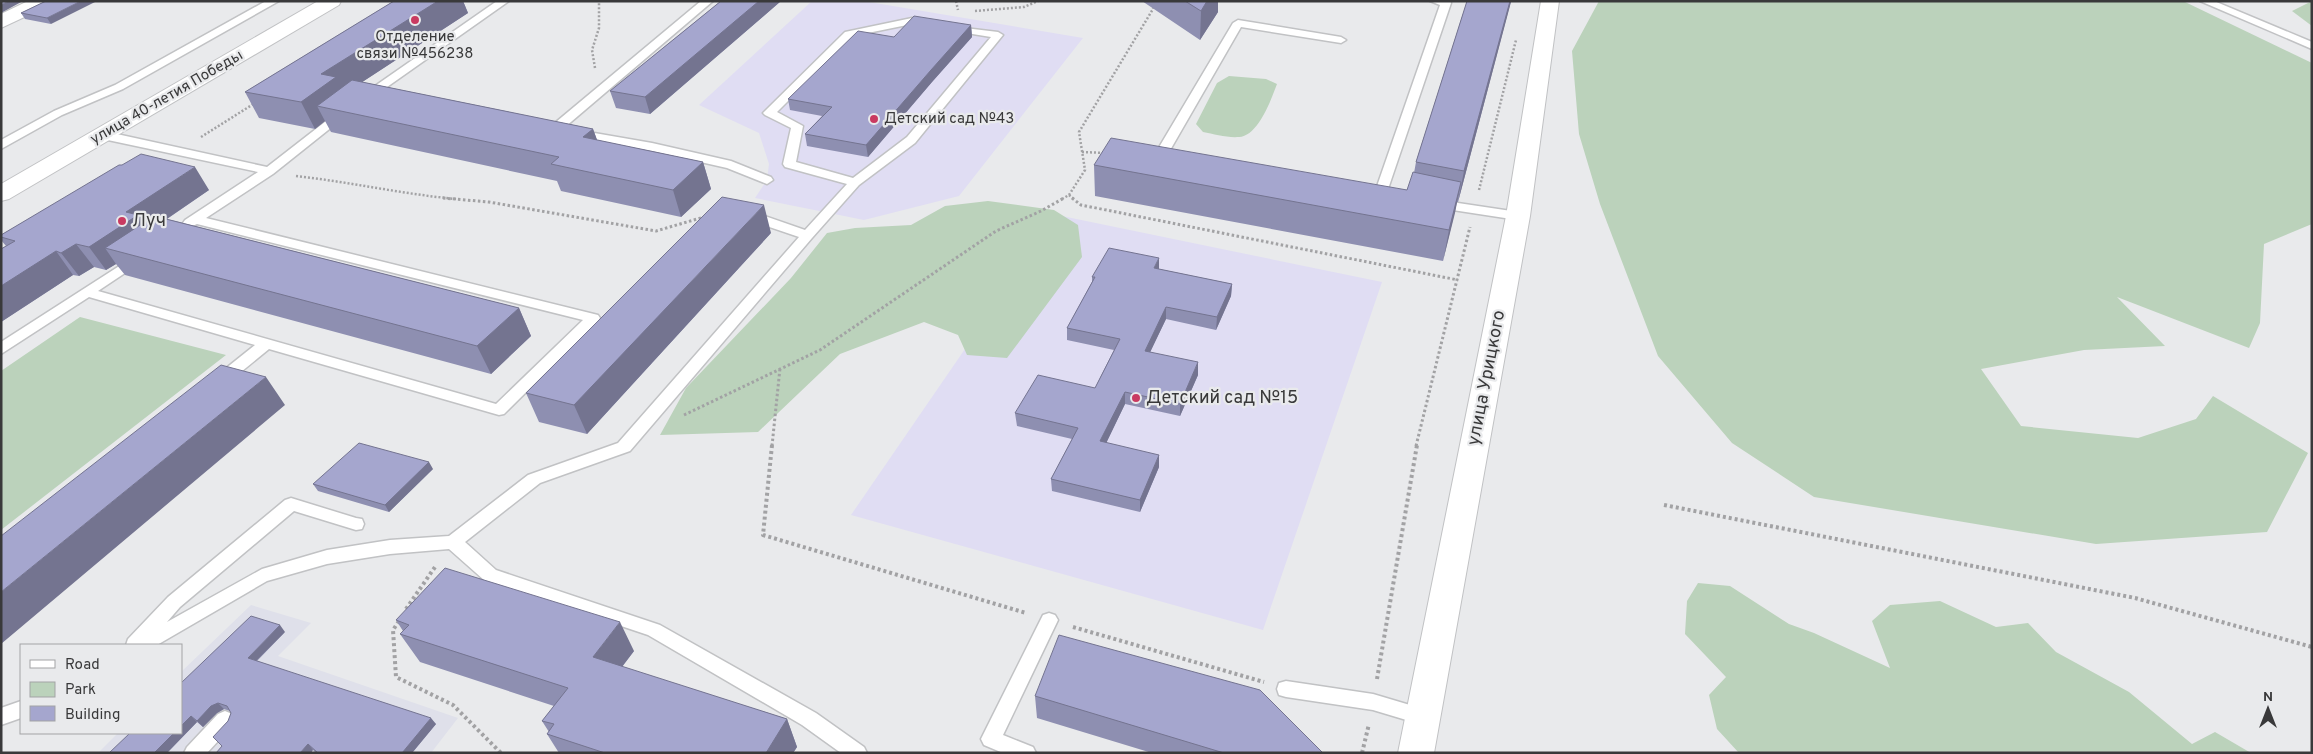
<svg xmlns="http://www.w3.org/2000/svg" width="2313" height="754" font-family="Overpass,sans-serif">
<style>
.built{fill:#dfe0ea}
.education{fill:#e0ddf3}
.green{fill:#bbd2bb}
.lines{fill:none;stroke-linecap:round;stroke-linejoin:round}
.lane-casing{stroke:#c1c2c4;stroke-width:3}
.street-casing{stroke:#c1c2c4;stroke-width:2}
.secondary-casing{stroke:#c1c2c4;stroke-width:2}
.path-far2{stroke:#a2a2a4;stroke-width:2.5;stroke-dasharray:2 2;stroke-linecap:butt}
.path-far1{stroke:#a2a2a4;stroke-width:3;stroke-dasharray:2.5 2.5;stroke-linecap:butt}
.path{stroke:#a2a2a4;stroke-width:4;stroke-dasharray:3 3;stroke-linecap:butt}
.lane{fill:#fff;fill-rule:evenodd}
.street{fill:#fff;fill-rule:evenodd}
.secondary{fill:#fff;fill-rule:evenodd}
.wall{fill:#8e8fb1}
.shaded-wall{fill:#747490}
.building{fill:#a5a6ce;stroke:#747490}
.poi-dot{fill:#c93a61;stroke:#e9eaec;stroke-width:2}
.labels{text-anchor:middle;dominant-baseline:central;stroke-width:4.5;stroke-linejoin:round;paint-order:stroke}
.far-poi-label{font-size:15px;fill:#39393a;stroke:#e9eaec}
.far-street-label{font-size:15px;fill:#39393a;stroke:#e9eaec}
.poi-label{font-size:18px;fill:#39393a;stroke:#e9eaec;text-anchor:start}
.street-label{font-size:18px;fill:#39393a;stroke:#e9eaec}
</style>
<rect width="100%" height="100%" fill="#e9eaec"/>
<!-- built -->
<path class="built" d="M251,605L311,623L278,656L458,718L431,753H98L118,733H181V672Z"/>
<!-- education -->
<path class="education" d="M812,1H863L1083,38L959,196L864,220L755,198L767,180L769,164L759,133L699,105Z
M1057,215L1382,282L1263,630L851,515Z"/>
<!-- green -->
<path class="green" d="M1599,1H2183L2312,63V224L2264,244L2260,323L2249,348L2117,297L2165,346L2084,350L1981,369L2021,426L2138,438L2196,419L2213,396L2308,453L2267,532L2096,544L1814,497L1732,443L1658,356L1600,204L1579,134L1572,51Z
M2312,1V26L2292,11Z
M1229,76L1266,79L1277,84C1271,100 1258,136 1239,137C1227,138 1214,134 1203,132L1196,124L1217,83Z
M988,201L1054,210L1078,225L1082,257L1007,358L967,355L958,335L924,322L840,354L758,432L660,435L686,388L791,278L827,233L855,228L911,225L945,206Z
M80,317L226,355L1,530V371Z
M1698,583L1730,586L1789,624L1814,633L1890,668L1872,621L1890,605L1940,601L1996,627L2028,623L2056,652L2129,692L2192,744L2215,732L2251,753H1739L1717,729L1709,695L1726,677L1685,634L1687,601Z"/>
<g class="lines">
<!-- lane casing -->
<g class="lane-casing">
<path id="lane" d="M266,1H279L123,89L62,115L1,149V140L54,111L115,85Z
M497,1H509L370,99H362L360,97L362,95Z
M701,1H713L558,133H550L548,130L550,127Z
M1430,1H1450L1451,3L1387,192L1381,196L1377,195L1375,192L1440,5Z
M2200,1H2214L2312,42V49Z
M912,18L933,22L934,24L929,27L912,24L853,36L777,112L803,126L796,162L853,178L907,137L991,37L948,30V26L998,32L1003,35L915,143L859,185L812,238L630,451L540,483L465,542L496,570L660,625L816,713L864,747L867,753H841L802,725L648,635L484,580L449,549L390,554L327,564L267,581L157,645H126L128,639L168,597L285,500L291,498L356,518L362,519L364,524L362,529L356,530L294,511L180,607L167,622L262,569L327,550L390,540L449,536L528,475L618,443L799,237L743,218L742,215L743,212H753L805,230L847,184L785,167L783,164L791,128L765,115L763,113L765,111L845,32Z
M1238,20L1341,37L1346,40L1341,43L1241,27L1169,152L1178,153L1180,156L1174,160L1157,157L1155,154L1233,23Z
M343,110L349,113L347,115L273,174L206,218L598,315L600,318L598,321L504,414L499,415L269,349L225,385H215L212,381L215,377L255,345L89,297L1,354V342L138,254L145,258L143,261L98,291L496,404L583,320L197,224L190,227L185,226L183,223L185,220L258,172L103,139L97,135L103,131L267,167L339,111Z
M577,130L652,143L731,161L771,177L773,180L767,184L727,168L652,151L573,137L571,134Z
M1438,200L1518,212L1524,216L1518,220L1433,207L1432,204L1433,201Z
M1049,613L1055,615L1058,620L1003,735L1033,747L1036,753H1003L984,745L981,739L1043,615Z
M1286,681L1373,694L1430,711L1433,717L1430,723L1423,725L1373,710L1286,697L1279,695L1277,689L1279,683Z
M21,701V718L1,725V708Z
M225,711L232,714L235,720L232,726L207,753H184L187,747L218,714Z"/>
</g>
<!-- street casing -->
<g class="street-casing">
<path id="street" d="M28,1H52L50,5L1,28V14Z"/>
</g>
<!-- secondary casing -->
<g class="secondary-casing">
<path id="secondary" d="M318,1H341L339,5L9,199L1,201V184Z
M1541,1H1559L1530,216L1434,753H1398L1506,216Z"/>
</g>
<!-- path-far2 -->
<path class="path-far2" d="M956,1L958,10
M975,11L1024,7L1038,1
M595,68L592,50L599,28V1
M201,137L255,103
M1082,152L1105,153
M296,176C350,182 402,194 456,199
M1479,190L1516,40
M1069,195L1074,199
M1062,199L1069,195L1085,170L1079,132L1153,9L1155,1"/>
<!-- path-far1 -->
<path class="path-far1" d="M443,198L489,202L656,231L704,217
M1072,198L1081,205L1458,280
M684,415L820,350L996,231L1041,211L1064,198
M772,446L780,368
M1416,446L1470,227"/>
<!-- path -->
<path class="path" d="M772,445L763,535L1026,613
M1664,505L2135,598L2312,647
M406,609L435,567
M399,621L393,630L396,677L453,705L501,753
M1073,627L1264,682
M1377,679L1417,445
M1362,753L1369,724"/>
<!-- lane -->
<use href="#lane" class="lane"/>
<!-- street -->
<use href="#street" class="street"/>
<!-- secondary -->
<use href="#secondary" class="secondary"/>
</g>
<!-- wall -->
<path class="wall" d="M46,1L51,24L25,19L21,13Z
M394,1H463L468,13L362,82L593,129L597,140L703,162L711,189L681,217L561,191L557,181L331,132L325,121L315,129L259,118L245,92Z
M721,1H781L650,114L616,108L610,91Z
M1142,1H1218V12L1200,40Z
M1467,1H1511L1458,202H1457L1443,261L1095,196L1094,165L1407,190L1414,173L1416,162Z
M971,25L972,37L932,82L868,157L807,146L805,134L822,116L790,110L788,99L894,37Z
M122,165L209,190L167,219L519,308L531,336L491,374L125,275L116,264L106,270L94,267L79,276L73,275L1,322V249L6,246L1,240V235Z
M771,233L587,434L539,422L526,393Z
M1159,269L1232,284L1231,296L1216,330L1166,319L1150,352L1198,375L1180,416L1125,404L1106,443L1159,467L1140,512L1052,491L1051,479L1072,439L1017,426L1015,413L1095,388L1114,350L1067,340V328L1092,282V277Z
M433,469L389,512L318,491L313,484Z
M396,620L634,651L622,667L787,719L797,747L793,753H559L547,734L549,732L542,721L554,706L420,662L400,634L403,631Z
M285,632L257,661L436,724L412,753H316L313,750L222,746L228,721L231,713L230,711L224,709L217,713L203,727L197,722L167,753H109Z
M1035,696L1323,753H1152L1037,718Z"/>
<!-- shaded-wall -->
<path class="shaded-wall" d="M9,1H23L1,13V5Z
M81,1H97L51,24L47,18Z
M438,1H463L468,13L344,94L317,106L325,121L315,129L301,102L321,74Z
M759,1H781L650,114L645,97Z
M1207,1H1218V12L1200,40L1201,11Z
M1510,1H1511V2L1458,202L1464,171Z
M971,25L972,37L932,82L868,157L866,145L931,70Z
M593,129L603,156L583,137Z
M703,162L711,189L681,217L673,190Z
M195,167L209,190L149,231L105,248L116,264L106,270L89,247L126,212Z
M1461,182L1455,213L1443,261L1449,230Z
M764,205L771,233L587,434L574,405Z
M76,244L94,267L79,276L61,253Z
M56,251L73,275L1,322V286Z
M1159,258V270L1154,268Z
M1232,284L1231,296L1216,330L1217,317Z
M1166,307V319L1145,363V351Z
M519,308L531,336L491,374L477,346Z
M1198,362V375L1180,416V404Z
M266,377L285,405L1,644V592Z
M1125,392V404L1101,454L1100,441Z
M1159,455V467L1140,512V500Z
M429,462L433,469L389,512L385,505Z
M620,622L634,651L608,685L593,657Z
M280,625L285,632L253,664L248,658Z
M218,703L224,709L217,713L203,727L197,721L211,706Z
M191,716L197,722L167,753H154L174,733H181V726Z
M431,718L436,724L412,753H402Z
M787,719L797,747L793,753H766Z
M308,744L313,750L311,753H300Z"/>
<!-- building -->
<path class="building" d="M1,1H9L1,5Z
M46,1H81L47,18L21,13Z
M394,1H438L321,74L336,77L301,102L245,92Z
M721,1H759L645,97L610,91Z
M1185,1H1207L1201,11Z
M1467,1H1510L1464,171L1416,162Z
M914,16L971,25L931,70L866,145L805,134L832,107L788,99L858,31L894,37Z
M352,80L593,129L583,137L703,162L673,190L551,164L559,157L317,106Z
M1111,138L1407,190L1413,172L1461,182L1449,230L1094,165Z
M141,154L195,167L126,212L138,215L89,247L76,244L61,253L56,251L1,286V249L15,241L1,237V235L119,165H122Z
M722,197L764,205L574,405L526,393Z
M154,216L519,308L477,346L105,248Z
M1109,248L1159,258L1154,268L1232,284L1217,317L1166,307L1145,351L1198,362L1180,404L1125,392L1100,441L1159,455L1140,500L1051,479L1078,428L1015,413L1038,375L1095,388L1120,339L1067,328L1095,277H1092Z
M221,365L266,377L1,592V536Z
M359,443L429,462L385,505L313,484Z
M445,568L620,622L593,657L787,719L766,753H605L547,734L554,724L542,721L568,688L400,634L409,625L396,620Z
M251,616L280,625L248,658L431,718L402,753H318L308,744L300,753H216L222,746L213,737L228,721L231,713L227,706L218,703L211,706L197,721L191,716L181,726V683Z
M1059,635L1260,690L1323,753H1224L1035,696Z
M130,733H174L154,753H109Z"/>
<!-- markers -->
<g class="poi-dot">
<circle cx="415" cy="20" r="5"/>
<circle cx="874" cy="119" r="5"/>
<circle cx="122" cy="221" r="5"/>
<circle cx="1136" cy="398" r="5"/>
</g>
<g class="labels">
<!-- far-poi labels -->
<g class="far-poi-label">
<text x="415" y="37">Отделение<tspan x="415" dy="17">связи №456238</tspan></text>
<text x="884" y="119" text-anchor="start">Детский сад №43</text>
</g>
<!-- far-street labels -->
<g class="far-street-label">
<text transform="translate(167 98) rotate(-30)">улица 40-летия Победы</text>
</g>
<!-- poi labels -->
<g class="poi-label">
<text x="132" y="221">Луч</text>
<text x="1146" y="398">Детский сад №15</text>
</g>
<!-- street labels -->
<g class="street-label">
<text transform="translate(1487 378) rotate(-79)">улица Урицкого</text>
</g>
</g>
<!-- border -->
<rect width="2313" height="754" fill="none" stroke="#39393a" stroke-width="5"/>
<!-- legend -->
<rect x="20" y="644" width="162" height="90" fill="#e9eaec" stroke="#a3a3a5"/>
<rect x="30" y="660" width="25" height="8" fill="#ffffff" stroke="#a3a3a5"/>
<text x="65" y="669" font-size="15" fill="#39393a">Road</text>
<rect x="30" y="682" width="25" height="15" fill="#bbd2bb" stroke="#a3a3a5"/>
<text x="65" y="694" font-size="15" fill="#39393a">Park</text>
<rect x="30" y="706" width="25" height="15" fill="#a5a6ce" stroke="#a3a3a5"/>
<text x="65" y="719" font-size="15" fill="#39393a">Building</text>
<!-- north arrow -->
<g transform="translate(2268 709)" stroke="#e9eaec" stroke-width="4" paint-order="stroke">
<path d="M0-4L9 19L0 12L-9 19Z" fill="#39393a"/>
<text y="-8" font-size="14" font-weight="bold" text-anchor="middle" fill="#39393a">N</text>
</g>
</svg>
